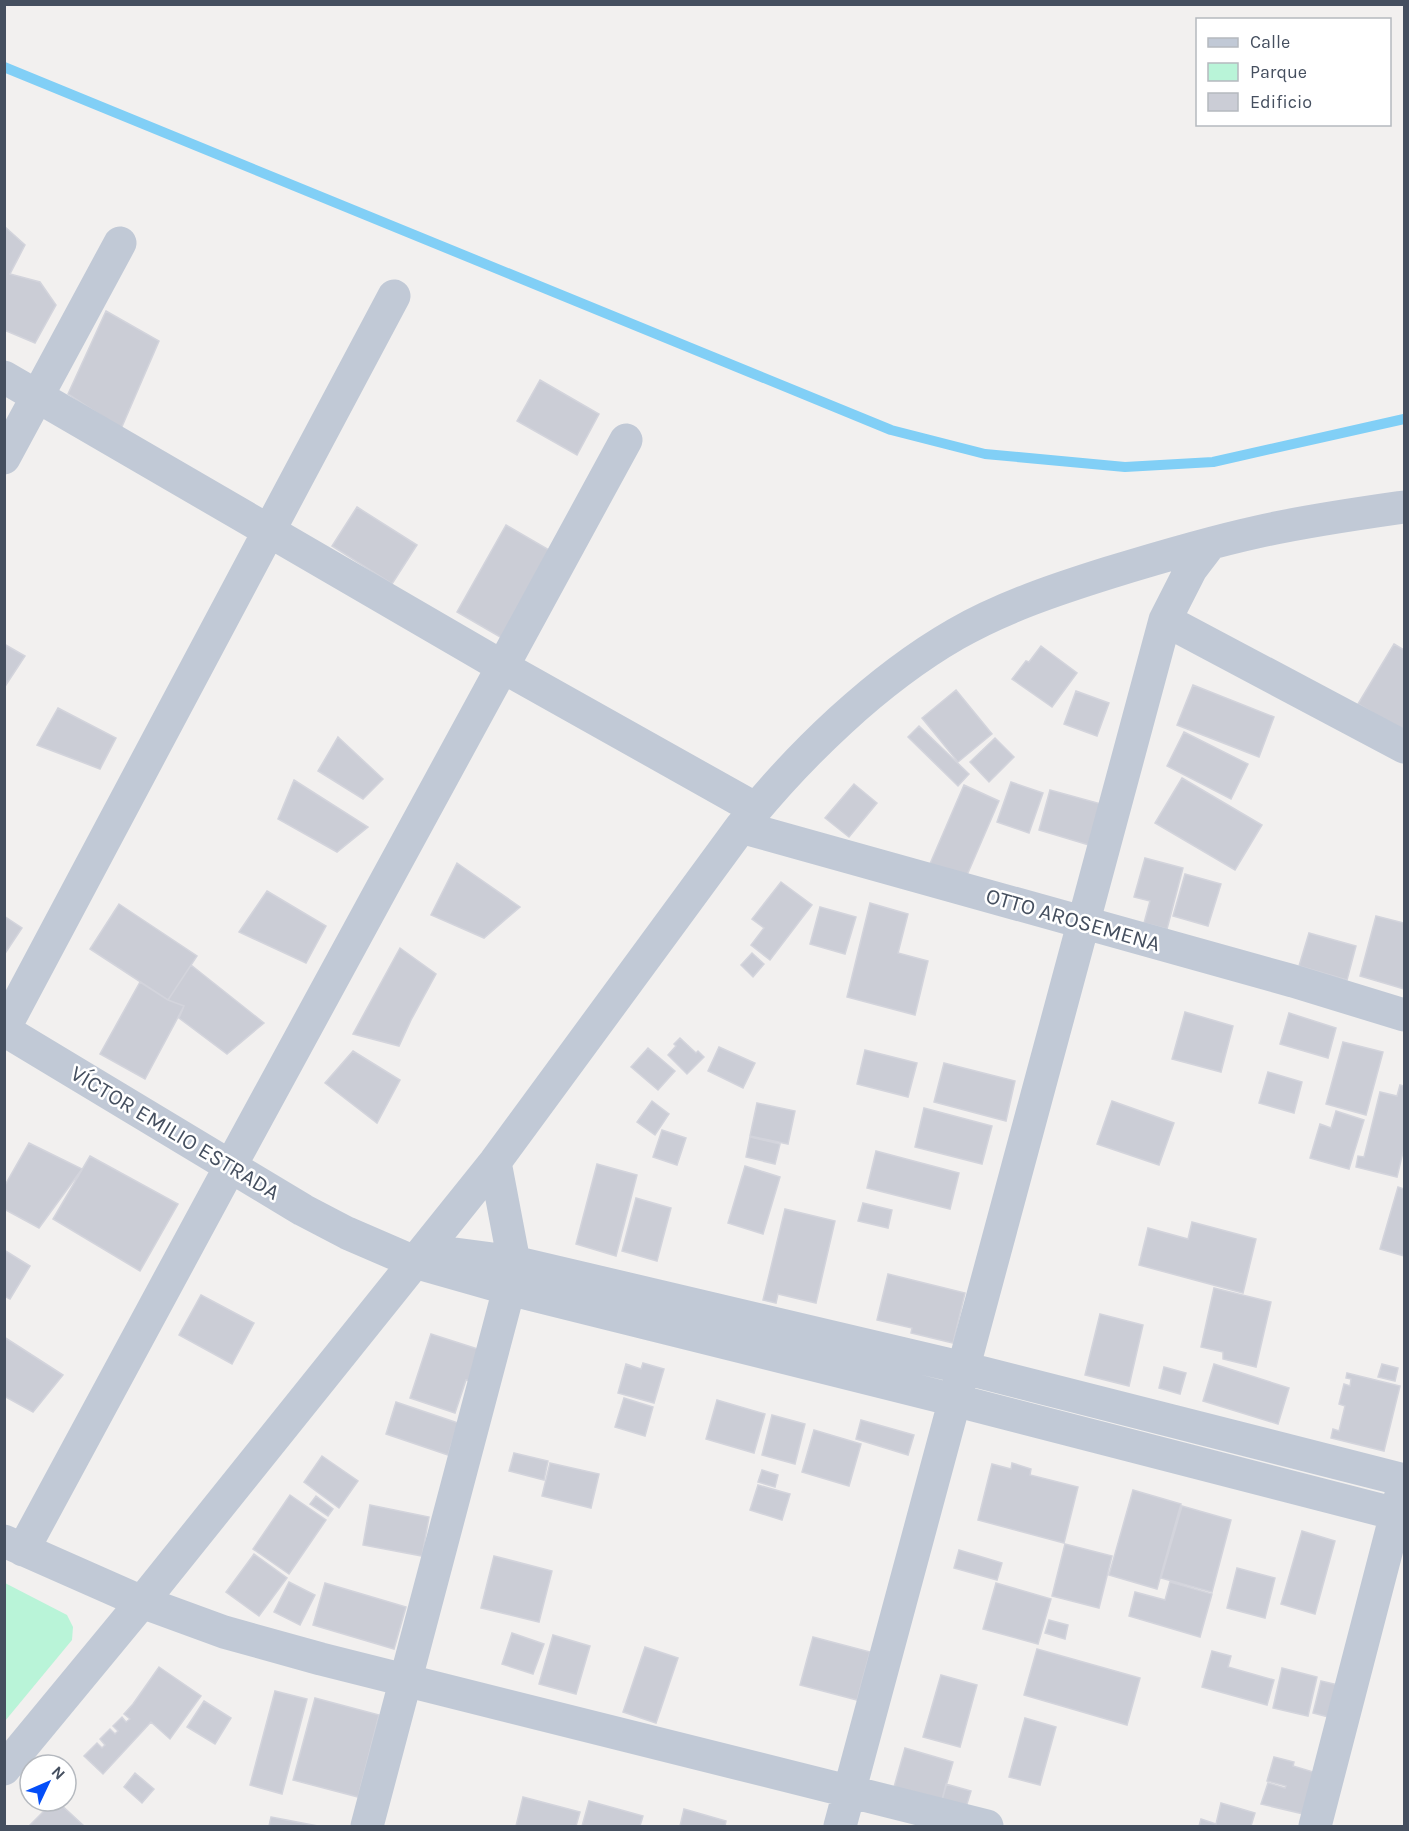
<svg xmlns="http://www.w3.org/2000/svg" width="1409" height="1831" font-family="Karla,sans-serif">
<style>
.green{fill:#b9f4d8}
.lines{fill:none;stroke-linecap:round;stroke-linejoin:round}
.stream{stroke:#81cff6;stroke-width:10}
.building{fill:#cbcdd6;stroke:#d3d4dc;stroke-width:1.5}
.minor{stroke:#c1c9d6;stroke-width:33}
.labels{text-anchor:middle;dominant-baseline:central;stroke-width:5;stroke-linejoin:round;paint-order:stroke}
.street-label{font-size:22px;fill:#454f5f;stroke:#fff}
</style>
<rect width="100%" height="100%" fill="#f2f0ef"/>
<!-- green -->
<path class="green" d="M5,1583L67,1615L73,1627L72,1640L5,1721Z"/>
<g class="lines">
<!-- stream -->
<path class="stream" d="M4,67L891,430L985,454L1125,467L1213,462L1404,419"/>
</g>
<!-- building -->
<path class="building" d="M4,226L25,245L10,274L40,282L56,305L35,343L4,330Z
M106,311L159,341L121,429L68,394Z
M540,380L599,414L577,455L517,421Z
M357,507L417,545L392,584L332,546Z
M506,525L556,554L507,641L457,612Z
M4,644L25,656L4,688Z
M1394,644L1404,650V732L1358,704Z
M1041,646L1077,673L1052,707L1012,679L1026,661L1029,662Z
M1193,685L1274,717L1259,757L1177,725Z
M956,690L992,734L958,762L922,718Z
M1076,691L1109,703L1097,736L1064,724Z
M58,708L116,738L100,769L37,745Z
M919,726L969,774L958,786L908,737Z
M1184,732L1248,764L1231,799L1167,766Z
M338,737L383,779L363,799L318,771Z
M995,738L1014,757L989,782L970,762Z
M1182,778L1262,825L1235,870L1155,823Z
M294,780L368,827L337,852L278,819Z
M1011,782L1043,793L1029,833L997,822Z
M854,784L877,803L849,837L825,818Z
M964,785L999,801L964,882L929,866Z
M1050,790L1101,804L1089,845L1039,830Z
M1145,858L1183,868L1167,929L1144,923L1150,901L1134,897Z
M457,863L520,907L484,938L431,915Z
M1185,874L1221,884L1208,926L1173,916Z
M781,882L812,905L770,960L751,945L764,928L752,919Z
M267,891L326,926L306,963L239,932Z
M870,903L908,914L898,953L928,961L915,1015L847,997Z
M119,904L197,956L168,1000L90,949Z
M820,907L856,917L845,954L810,944Z
M4,916L22,928L4,955Z
M1376,916L1404,923V989L1360,976Z
M1309,933L1356,946L1347,980L1299,966Z
M400,948L436,974L411,1020L399,1046L353,1034Z
M752,953L764,964L753,977L741,965Z
M191,965L264,1023L227,1054L179,1018L184,1006L168,1000Z
M140,982L168,1000L184,1006L145,1079L100,1054Z
M1185,1012L1233,1026L1221,1072L1172,1059Z
M1289,1013L1336,1028L1328,1058L1280,1044Z
M680,1038L696,1053L698,1051L704,1057L687,1074L668,1055L676,1046L674,1044Z
M1343,1042L1383,1052L1366,1115L1326,1104Z
M719,1047L755,1063L743,1088L708,1071Z
M648,1048L675,1071L658,1090L631,1067Z
M865,1050L917,1063L908,1097L857,1084Z
M353,1051L400,1080L377,1123L325,1083Z
M944,1063L1015,1081L1006,1121L934,1102Z
M1268,1072L1302,1082L1294,1113L1259,1103Z
M1400,1085L1404,1086V1148L1397,1177L1356,1167L1358,1156L1364,1157L1380,1092L1397,1096Z
M652,1101L669,1114L655,1135L637,1122Z
M1112,1101L1174,1123L1159,1165L1097,1144Z
M757,1103L795,1111L788,1144L750,1136Z
M924,1108L992,1126L982,1164L915,1147Z
M1336,1111L1364,1120L1349,1169L1310,1158L1320,1124L1331,1128Z
M662,1130L686,1138L677,1165L653,1157Z
M750,1137L780,1144L775,1164L746,1157Z
M29,1143L82,1169L39,1228L4,1209V1187Z
M876,1151L959,1173L950,1209L867,1188Z
M90,1156L178,1204L140,1271L53,1219Z
M597,1164L637,1175L616,1256L576,1244Z
M745,1166L780,1177L763,1234L728,1223Z
M1398,1187L1404,1189V1256L1380,1249Z
M636,1198L671,1208L657,1261L622,1251Z
M863,1203L892,1210L888,1228L858,1221Z
M785,1209L835,1221L816,1303L778,1294L776,1303L763,1300Z
M1192,1222L1256,1239L1243,1293L1139,1265L1148,1228L1188,1239Z
M4,1250L30,1266L10,1299L4,1296Z
M888,1274L965,1293L953,1343L911,1333L912,1328L877,1320Z
M1214,1288L1271,1302L1256,1367L1223,1359V1352L1201,1347Z
M201,1295L254,1323L232,1364L179,1335Z
M1100,1314L1143,1325L1129,1386L1085,1375Z
M431,1334L484,1351L474,1382L466,1380L455,1413L410,1398Z
M4,1337L63,1375L33,1412L4,1396Z
M643,1363L664,1369L654,1403L618,1393L626,1364L641,1369Z
M1214,1364L1289,1388L1278,1424L1203,1401Z
M1382,1364L1398,1368L1395,1381L1378,1377Z
M1164,1367L1186,1373L1180,1394L1159,1388Z
M1347,1373L1400,1386L1384,1451L1331,1438L1333,1429L1339,1431L1345,1406L1339,1404L1344,1384L1350,1386L1351,1379L1346,1378Z
M624,1398L653,1407L645,1436L615,1427Z
M717,1400L765,1414L754,1453L706,1439Z
M396,1402L458,1423L448,1455L386,1434Z
M772,1415L805,1424L795,1464L762,1455Z
M861,1420L914,1435L908,1455L856,1439Z
M814,1430L861,1444L849,1486L802,1472Z
M514,1453L548,1461L544,1480L509,1471Z
M322,1456L358,1481L339,1508L304,1482Z
M550,1463L599,1474L591,1508L542,1496Z
M1012,1463L1031,1469L1030,1475L1078,1487L1064,1543L978,1520L992,1464L1011,1469Z
M762,1470L778,1475L775,1487L758,1482Z
M758,1485L790,1494L782,1520L750,1510Z
M1133,1490L1181,1504L1157,1589L1109,1575Z
M290,1495L326,1520L289,1574L253,1549Z
M316,1496L333,1509L328,1516L310,1504Z
M370,1505L429,1517L422,1556L363,1545Z
M1182,1506L1231,1520L1212,1592L1161,1578Z
M1302,1531L1335,1541L1315,1614L1281,1604Z
M1065,1544L1112,1556L1099,1608L1052,1596Z
M959,1550L1002,1563L997,1580L954,1568Z
M254,1554L287,1578L259,1616L226,1592Z
M494,1556L552,1571L539,1622L481,1608Z
M1237,1568L1275,1578L1265,1618L1227,1608Z
M289,1582L315,1595L300,1625L274,1612Z
M1170,1582L1212,1594L1200,1637L1129,1616L1135,1592L1165,1600Z
M325,1583L406,1607L394,1649L313,1625Z
M996,1583L1051,1599L1038,1644L983,1629Z
M1049,1620L1068,1625L1065,1639L1045,1633Z
M512,1633L544,1644L533,1674L502,1664Z
M553,1635L590,1646L576,1694L539,1684Z
M813,1637L870,1652L857,1700L800,1685Z
M645,1647L678,1658L656,1723L623,1712Z
M1037,1649L1140,1678L1127,1725L1024,1695Z
M1212,1651L1231,1656L1228,1667L1274,1680L1267,1705L1202,1687Z
M159,1667L201,1696L170,1739L151,1722L103,1774L84,1756L97,1743L102,1748L105,1745L100,1739L110,1729L115,1734L118,1731L113,1726L122,1717L126,1722L130,1719L124,1714L133,1704Z
M1282,1668L1317,1677L1308,1716L1273,1708Z
M941,1675L977,1685L960,1747L923,1737Z
M1321,1681L1343,1686L1336,1719L1313,1713Z
M275,1691L307,1699L282,1794L250,1785Z
M315,1698L379,1715L358,1797L293,1780Z
M204,1701L231,1718L215,1744L187,1727Z
M1025,1718L1056,1727L1040,1785L1009,1777Z
M905,1748L953,1762L942,1800L894,1787Z
M1274,1757L1294,1762L1293,1766L1323,1775L1312,1816L1261,1804L1268,1783L1285,1788L1286,1786L1267,1781Z
M135,1773L154,1789L142,1803L124,1787Z
M946,1784L971,1791L966,1807L942,1800Z
M523,1797L580,1812L576,1826H516Z
M54,1801H57L84,1826H32L30,1825Z
M589,1801L643,1816L640,1826H582Z
M1221,1803L1255,1813L1251,1826H1199L1201,1819L1216,1824Z
M684,1809L726,1821L725,1826H680Z
M271,1817L318,1826H269Z"/>
<g class="lines">
<!-- minor -->
<path class="minor" d="M4,377L503,667L756,809
M4,458L120,243
M1165,620L1404,747
M741,827L1293,981L1404,1015
M4,1029L394,296
M4,1030L303,1210L347,1233L414,1262L509,1289L954,1400L1404,1516
M440,1252L514,1262L964,1368L1404,1480
M4,1541L142,1602L224,1632L321,1659L987,1826
M23,1550L230,1167L626,440
M4,1769L142,1602L495,1162L741,827C799,755 876,680 956,634C1003,607 1057,589 1108,573C1157,558 1207,543 1257,532C1305,521 1355,514 1404,507
M367,1826L509,1289L514,1262L495,1162
M840,1826L1165,620L1191,569L1210,544
M1315,1826L1402,1491"/>
</g>
<g class="labels">
<!-- street labels -->
<g class="street-label">
<text transform="translate(1073 920) rotate(16)">OTTO AROSEMENA</text>
<text transform="translate(175 1133) rotate(31)">VÍCTOR EMILIO ESTRADA</text>
</g>
</g>
<!-- border -->
<rect width="1409" height="1831" fill="none" stroke="#454f5f" stroke-width="12"/>
<!-- legend -->
<rect x="1196" y="18" width="195" height="108" fill="#ffffff" stroke="#b5b9bf" stroke-width="1.5"/>
<rect x="1208" y="38" width="30" height="9" fill="#c1c9d6" stroke="#b5b9bf" stroke-width="1.5"/>
<text x="1250" y="48" font-size="18" fill="#454f5f">Calle</text>
<rect x="1208" y="63" width="30" height="18" fill="#b9f4d8" stroke="#b5b9bf" stroke-width="1.5"/>
<text x="1250" y="78" font-size="18" fill="#454f5f">Parque</text>
<rect x="1208" y="93" width="30" height="18" fill="#cbcdd6" stroke="#b5b9bf" stroke-width="1.5"/>
<text x="1250" y="108" font-size="18" fill="#454f5f">Edificio</text>
<!-- north arrow -->
<g transform="translate(48 1783) rotate(46)"><circle r="28" fill="#ffffff" stroke="#b5b9bf" stroke-width="1.5"/>
<path d="M0-4.5L10 22L0 15L-10 22Z" fill="#044ef8"/>
<text y="-9" font-size="16" font-weight="bold" text-anchor="middle" fill="#454f5f">N</text>
</g>
</svg>
